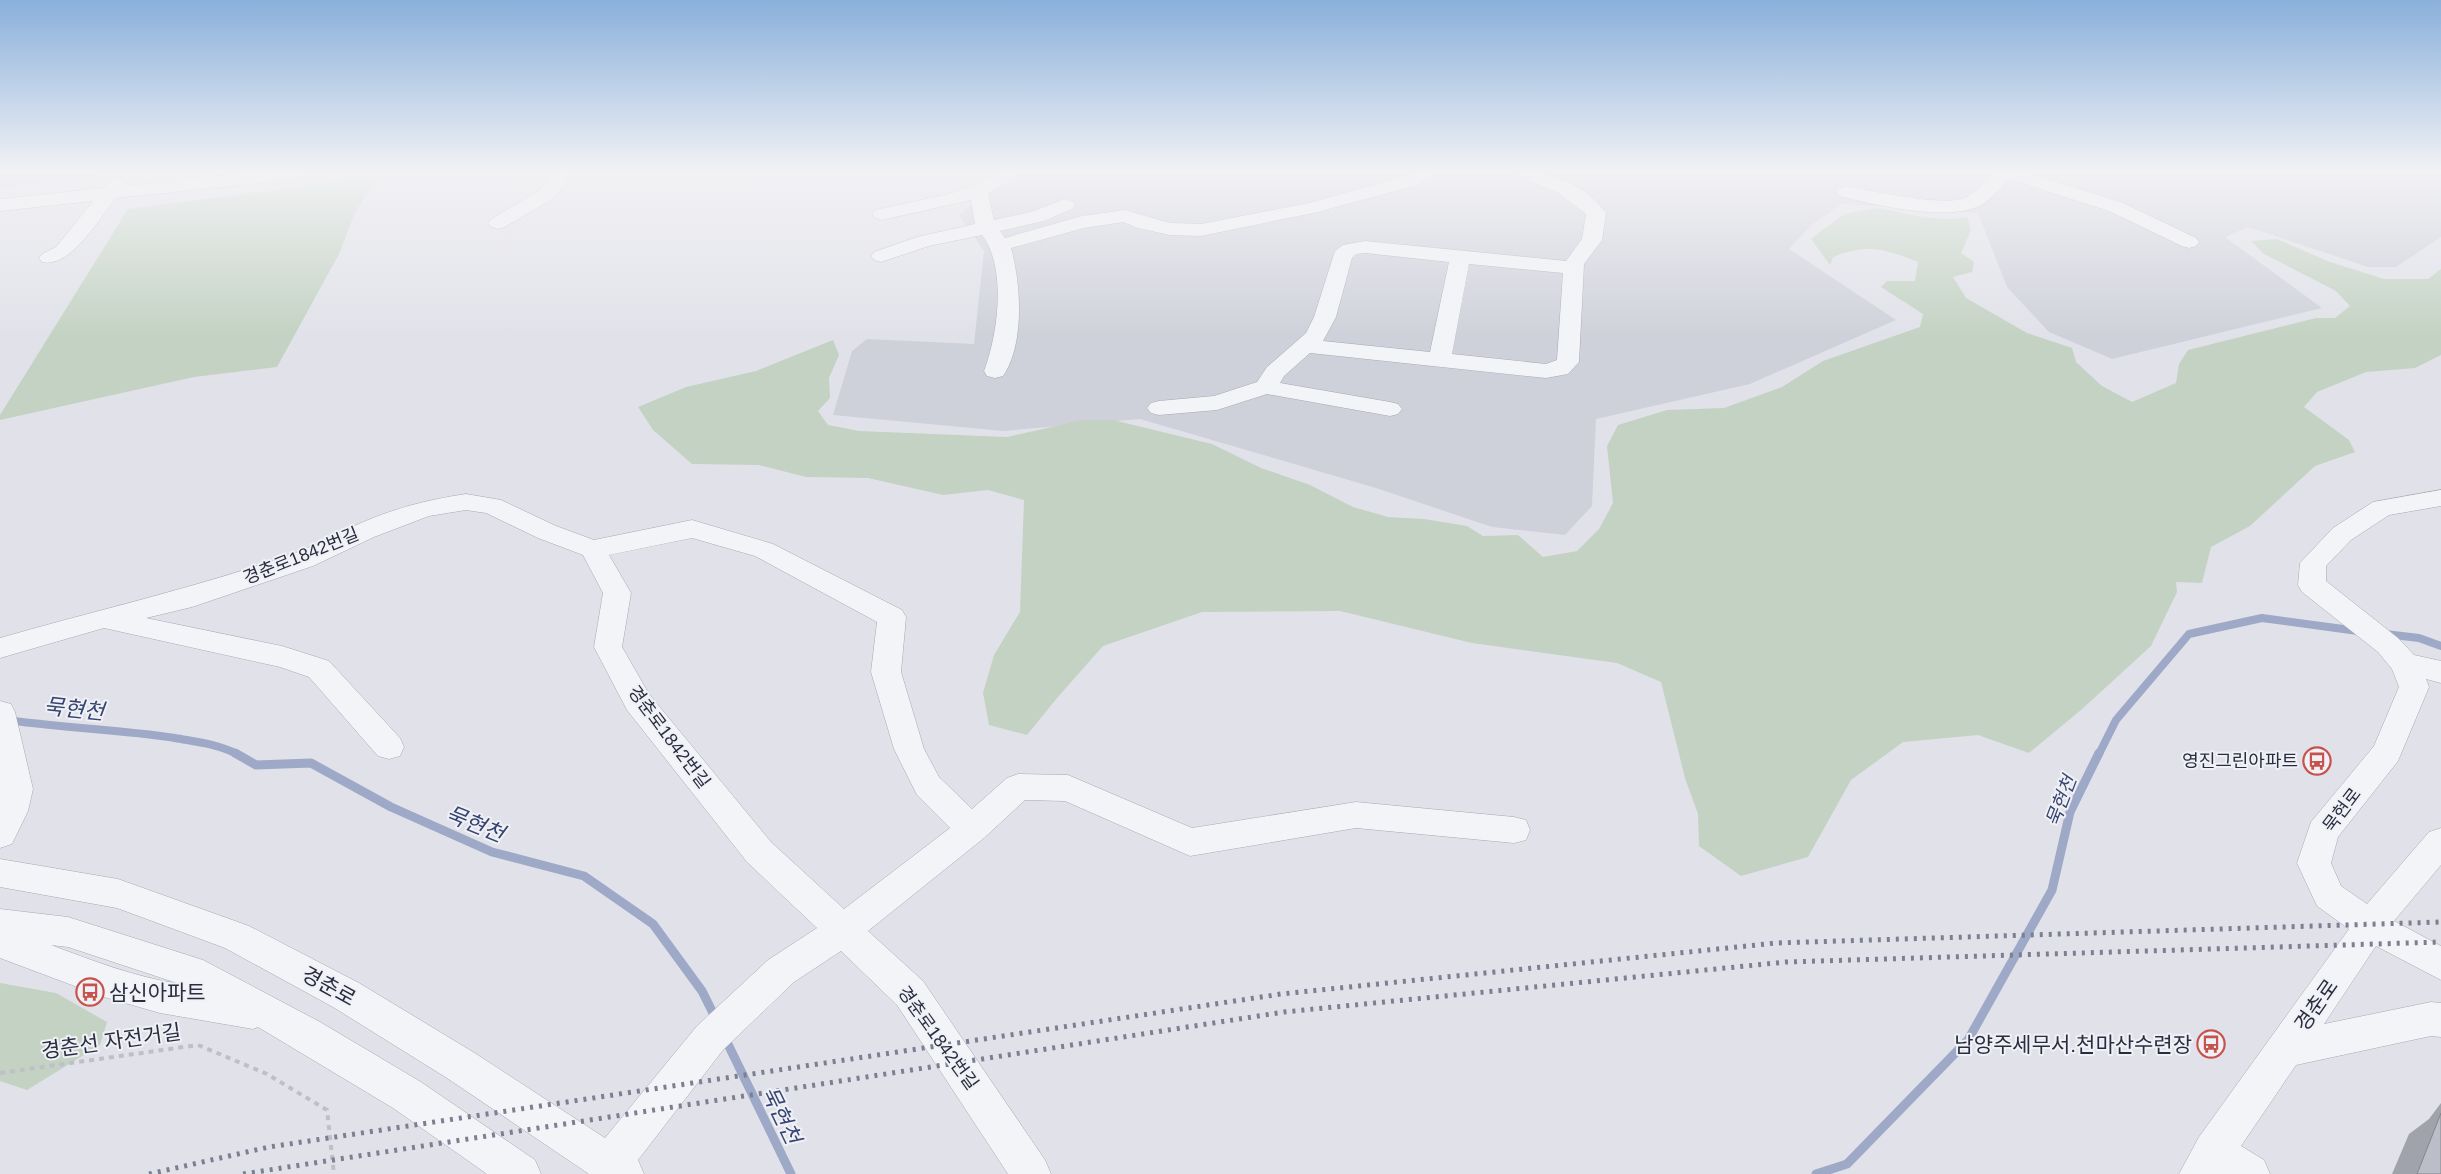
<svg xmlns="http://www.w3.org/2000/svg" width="2441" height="1174" font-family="Helvetica,'Noto Sans KR',sans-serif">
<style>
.built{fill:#cfd1da}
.green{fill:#c3d2c2}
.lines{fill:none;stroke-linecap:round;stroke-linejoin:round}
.stream-far1{stroke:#9da9c7;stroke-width:8}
.stream{stroke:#9da9c7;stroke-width:9}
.minor-casing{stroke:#a6a8b3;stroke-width:1}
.path{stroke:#bfc0c7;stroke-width:4;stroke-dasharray:5 5;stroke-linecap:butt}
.minor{fill:#f3f4f7;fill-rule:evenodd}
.rail{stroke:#7b7f91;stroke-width:5;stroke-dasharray:3 6;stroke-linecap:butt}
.wall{fill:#a1a3ac}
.building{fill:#bbbdc8;stroke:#83848c}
.labels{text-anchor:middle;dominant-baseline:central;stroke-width:4;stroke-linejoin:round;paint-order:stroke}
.street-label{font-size:18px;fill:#2a2d3f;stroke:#f0f1f6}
.poi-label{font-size:18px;fill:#2a2d3f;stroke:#f0f1f6;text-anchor:end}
.water-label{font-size:19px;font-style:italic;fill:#364571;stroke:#f0f1f6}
.near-street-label{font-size:21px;fill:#2a2d3f;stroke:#f0f1f6}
.near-poi-label{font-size:21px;fill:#2a2d3f;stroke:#f0f1f6;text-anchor:start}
.near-water-label{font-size:22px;font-style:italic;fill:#364571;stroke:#f0f1f6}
</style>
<rect width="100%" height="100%" fill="#e1e2e9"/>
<!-- built -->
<path class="built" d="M0,173H103L78,179L0,188Z
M1009,173H2441V237L2396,267H2368L2248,227L2225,237L2322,308L2112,359L2049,332L2007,287L1978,213L1842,204L1811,225L1789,249L1896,320L1750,384L1596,419L1592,506L1565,535L1492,527L1376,488L1140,419L1003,431L833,415L852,351L867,339L974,344L984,251L959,215Z"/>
<!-- green -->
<path class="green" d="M377,177L355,213L339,254L277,367L194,377L0,420V415L128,209Z
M1876,208C1908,213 1936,223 1967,217L1971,230L1961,253L1974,262L1972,272L1953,277L1966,298L1992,313L2027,333L2072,348L2076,362L2102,386L2132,402L2176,383L2179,364L2188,350L2316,318H2335L2350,306L2336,291L2264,254L2251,241L2277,239L2330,262L2384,279H2428L2441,269V355L2415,368L2366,372L2317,392L2304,407L2349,440L2355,452L2315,466L2250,526L2211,547L2202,583L2176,582L2177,592L2151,646L2081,710L2029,753L1978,735L1903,742L1851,780L1808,857L1741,876L1699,846L1698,814L1685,778L1661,682L1617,663L1472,643L1340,611L1202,612L1103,646L1057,698L1027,735L989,725L983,693L994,655L1020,612L1024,500L988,490L943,495L868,478L806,477L759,465L692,464L653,430L638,407L686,387L756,371L833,340L839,355L829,378L830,398L818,411L828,425L859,431L1007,437L1083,420H1113L1212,444L1261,468L1310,485L1353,507L1388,517L1424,519L1467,526L1483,536L1518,535L1543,557L1577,551L1599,529L1613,503L1607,446L1618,425L1667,410L1724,408L1782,387L1823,361L1920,327L1923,314L1881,287L1887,281H1915L1918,262C1886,249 1867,243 1833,257L1830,265L1811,239L1844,214Z
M0,983L56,993L107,1022L100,1045L27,1090L0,1081Z"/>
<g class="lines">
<!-- stream-far1 -->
<path class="stream-far1" d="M2385,634L2419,638L2441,646
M0,719C58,728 117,729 175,738C197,742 218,744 237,754
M2099,754L2116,720L2189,634L2262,618L2358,631"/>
<!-- stream -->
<path class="stream" d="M235,753L256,765L311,763L391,807L492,852L584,876L653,924L702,991L716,1019
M724,1036L791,1174
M1816,1174L1847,1164L1968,1040L2052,890L2070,812L2099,753"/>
<!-- minor casing -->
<g class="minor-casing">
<path id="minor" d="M248,173H306L304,177L297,179L116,198C100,218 70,269 42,262L39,258L42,254L56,247L93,201L0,211V199L104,188C110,180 113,177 124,180L125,186Z
M554,173H573L554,198L505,227L498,229L491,227L488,223L491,219L540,190Z
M998,173H1020L1018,177L988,193L994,220L1031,212L1065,199L1072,201L1075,205L1072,209L1044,221L1000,231L1005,238L1082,216L1125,210L1170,223L1201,224L1309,203L1403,177L1412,173H1435L1433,177L1417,185L1318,212L1201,236L1170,235L1138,228L1123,222L1084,228L1011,248C1021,284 1025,344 1003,376L995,378L987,376L984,371C998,335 1007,267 982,235L929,246L881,262L874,260L871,256L874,252L917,237L975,224L971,200L882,220L875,218L872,214L875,210L949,194L970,187Z
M1516,173C1548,169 1587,185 1606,213L1602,240L1584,264L1579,362L1568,374L1546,378L1310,353L1284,376L1280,383L1390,402L1398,404L1402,409L1398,414L1390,416L1267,394L1217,410L1159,415L1151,413L1147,408L1151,403L1159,401L1214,396L1257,382L1267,367L1306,333L1314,317L1335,251L1343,245L1365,241L1566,261L1582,239L1586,214L1557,192L1518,177ZM1365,253L1449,262L1430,352L1323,341L1336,317L1352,258L1356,254ZM1469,264L1563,273L1557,360L1546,364L1452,354Z
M1994,173H2028L2123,203L2196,238L2199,242L2196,246L2189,248L2182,246L2109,211L2009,179C1999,188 1990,202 1977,207C1943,221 1876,205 1840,196L1837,192L1840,188L1847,186C1871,191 1944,207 1965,198C1976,193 1985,181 1994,173Z
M2441,490V506L2389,515L2351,540L2326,566V581L2398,638L2414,655L2441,661V683L2426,679L2429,687L2398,761L2338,837L2331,863L2341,886L2367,904L2429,832L2441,828V865L2394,921L2441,946V980L2376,946L2324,1024L2431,1002L2441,1003V1037L2431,1036L2296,1065L2241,1146L2264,1160L2270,1174H2179L2199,1137L2349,929L2317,906L2297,863L2311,822L2374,746L2399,687L2392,669L2378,652L2302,592L2298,585L2300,563L2333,528L2373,502Z
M466,494L501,500L556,526L594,540L692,520L773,544L902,610L906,617L901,672L924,749L939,777L972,809L1007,778L1018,774L1068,775L1192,828L1356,802L1514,817L1526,820L1530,830L1526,840L1514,843L1356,828L1190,856L1065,801L1025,800L984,838L868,931L923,981L1045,1160L1051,1174H1008L897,1005L841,951L794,982L723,1050L638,1160L644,1174H589L447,1078L333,1007L225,948L117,908L0,887V859L118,879L249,926L359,983L473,1052L605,1138L697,1026L768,960L817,928L747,862L627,710L594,647L603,593L583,555L538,538L486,513L466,510L429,516L374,537L313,566L192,607L146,618L282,646L329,661L400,738L404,747L400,756L389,759L378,756L309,677L280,667L104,628L0,658V638C97,610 196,588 292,554C313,547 333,535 354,526C392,509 425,500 466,494ZM692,538L755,556L877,622L871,672L894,749L917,795L950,828L844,909L771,842L649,694L622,647L631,593L609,555Z
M0,701L11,704L15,712L33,789L28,811L12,844L0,848Z
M0,909L68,917L203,960L320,1022L421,1082L535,1160L541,1174H487L393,1108L258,1027L253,1029L160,1013L104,997L0,958ZM51,945L68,947L180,984C135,977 93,961 51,945Z"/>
</g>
<!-- path -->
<path class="path" d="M0,1073L198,1045L267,1074L327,1110L334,1174"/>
<!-- minor -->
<use href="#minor" class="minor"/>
<!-- rail -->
<path class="rail" d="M149,1174L269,1147L1281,994L1776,943L2441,922
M243,1174L1284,1012L1786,962L2441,942"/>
</g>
<!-- wall -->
<path class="wall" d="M2441,1103V1174H2392L2409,1134L2429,1119Z"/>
<!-- building -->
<path class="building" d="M2441,1113V1174H2417Z"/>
<!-- sky -->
<linearGradient id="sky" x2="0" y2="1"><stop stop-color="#8ab0db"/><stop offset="0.51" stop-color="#f2f2f5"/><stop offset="1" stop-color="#f2f2f5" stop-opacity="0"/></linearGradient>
<rect width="2441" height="337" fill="url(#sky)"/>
<!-- icons -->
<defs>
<g id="bus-ring" transform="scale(1.4375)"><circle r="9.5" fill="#f0f1f6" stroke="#c7524c" stroke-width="1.5"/><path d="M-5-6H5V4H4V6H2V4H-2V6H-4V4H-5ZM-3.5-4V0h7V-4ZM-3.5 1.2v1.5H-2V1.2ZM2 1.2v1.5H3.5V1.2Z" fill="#c7524c"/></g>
</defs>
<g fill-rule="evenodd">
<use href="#bus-ring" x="2317" y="761"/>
<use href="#bus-ring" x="90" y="992"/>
<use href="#bus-ring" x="2211" y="1044"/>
</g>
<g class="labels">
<!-- street labels -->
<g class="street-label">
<text transform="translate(301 556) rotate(-22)">경춘로1842번길</text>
<text transform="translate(669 737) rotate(53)">경춘로1842번길</text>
<text transform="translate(2342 810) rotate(-53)">묵현로</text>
<text transform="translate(938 1038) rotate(54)">경춘로1842번길</text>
</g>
<!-- poi labels -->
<g class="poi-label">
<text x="2298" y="761">영진그린아파트</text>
</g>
<!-- water labels -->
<g class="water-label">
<text transform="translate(2061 801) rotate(-69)">묵현천</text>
</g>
<!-- near-street labels -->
<g class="near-street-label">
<text transform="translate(329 986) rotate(29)">경춘로</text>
<text transform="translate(2316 1005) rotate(-55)">경춘로</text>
<text transform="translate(111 1041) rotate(-8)">경춘선 자전거길</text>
</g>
<!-- near-poi labels -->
<g class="near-poi-label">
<text x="109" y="992">삼신아파트</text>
<text x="2192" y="1044" text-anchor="end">남양주세무서.천마산수련장</text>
</g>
<!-- near-water labels -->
<g class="near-water-label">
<text transform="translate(74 709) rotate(6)">묵현천</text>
<text transform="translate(475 824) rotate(22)">묵현천</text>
<text transform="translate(781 1115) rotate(64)">묵현천</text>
</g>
</g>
</svg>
